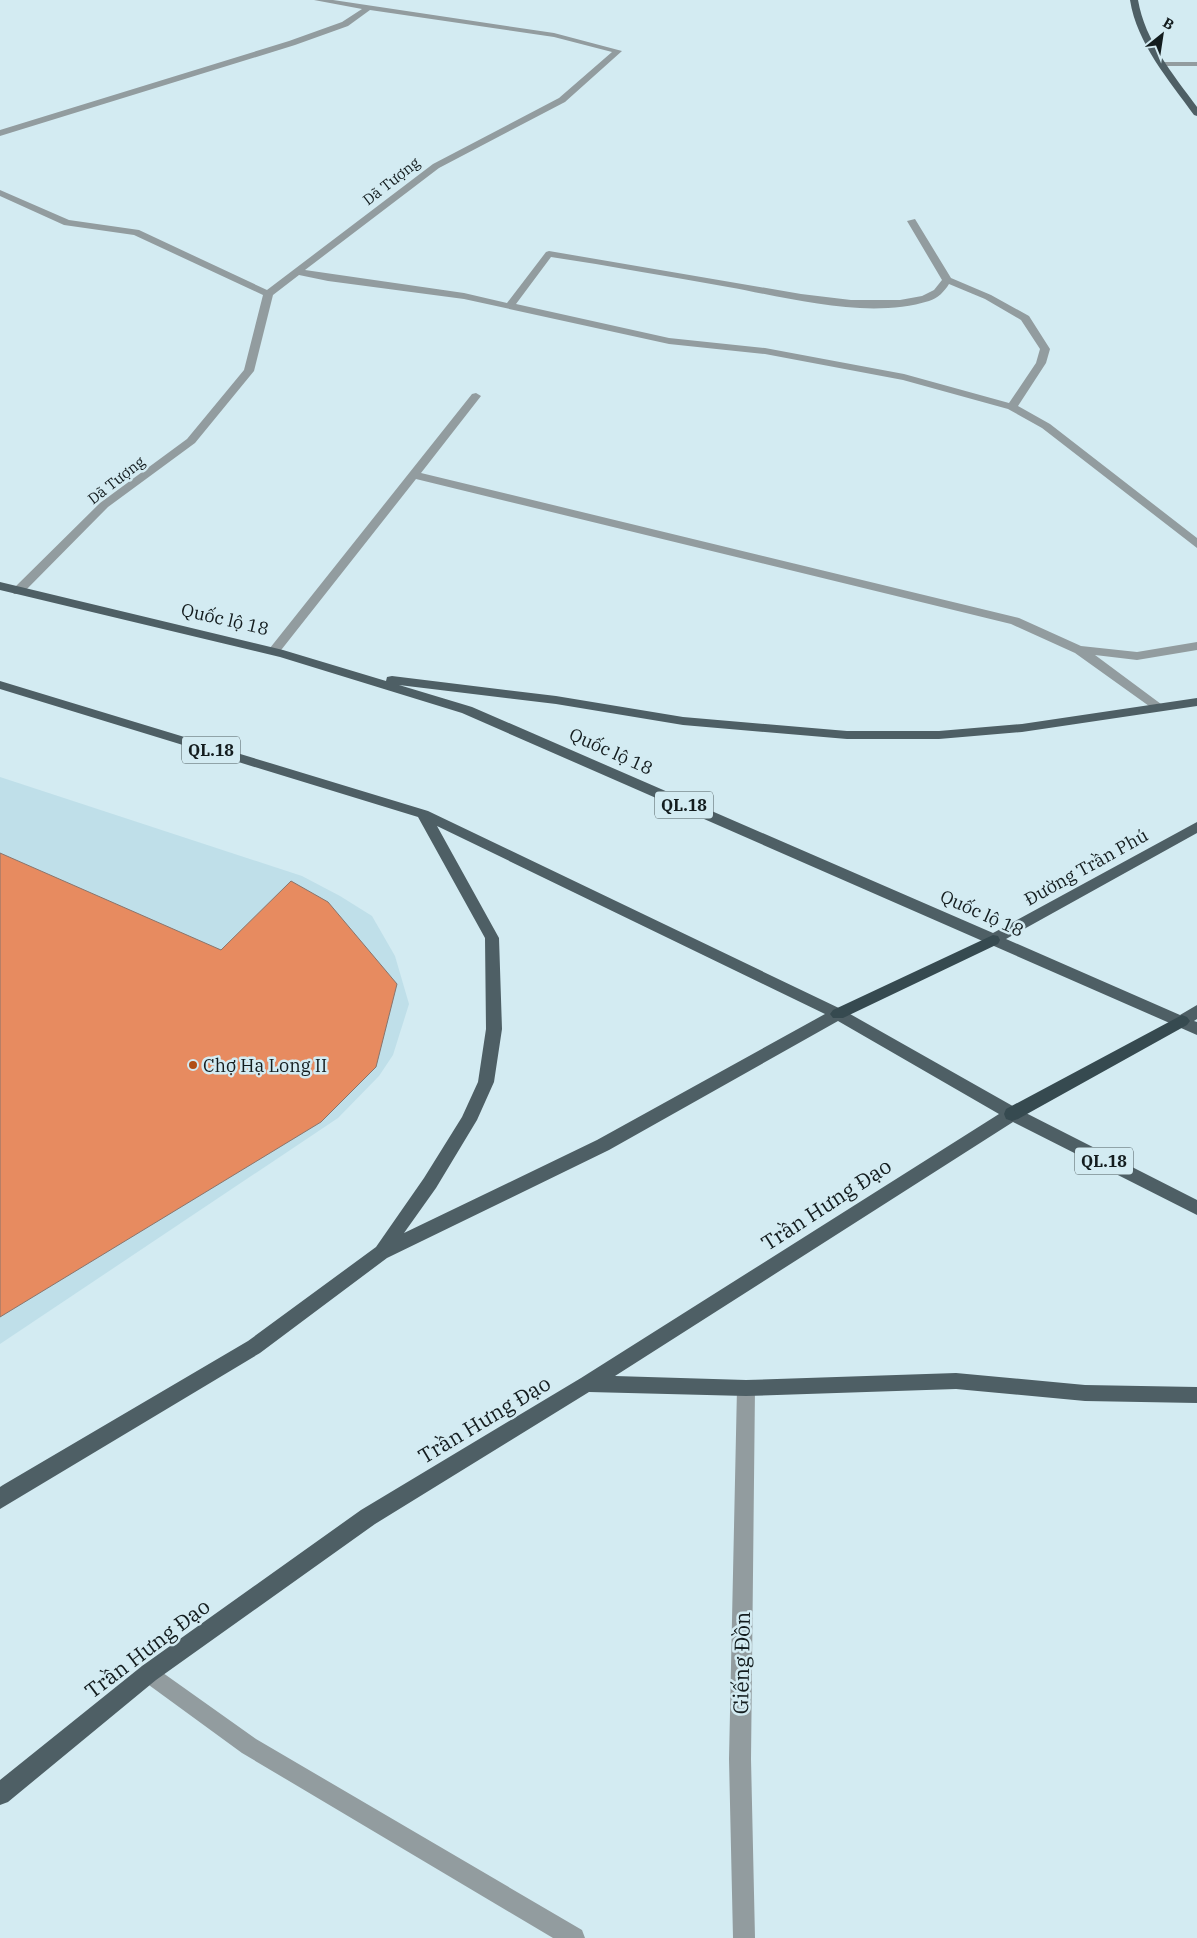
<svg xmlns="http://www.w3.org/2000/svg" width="1197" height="1938" font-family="'IBM Plex Serif',serif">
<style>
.built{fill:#bfdfe9}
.building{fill:#e78b60;stroke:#88756d}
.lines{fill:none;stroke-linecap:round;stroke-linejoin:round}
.minor{fill:#929c9f;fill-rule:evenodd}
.major{fill:#4e5f65;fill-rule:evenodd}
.highway{fill:#364a50;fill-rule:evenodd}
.poi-dot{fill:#b14e14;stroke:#d3ebf2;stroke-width:2}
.labels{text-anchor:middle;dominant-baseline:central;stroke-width:5;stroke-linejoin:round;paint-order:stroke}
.far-street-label{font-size:15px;fill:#131c1e;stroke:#d3ebf2}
.shield{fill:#d3ebf2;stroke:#4d5a5e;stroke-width:1}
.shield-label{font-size:16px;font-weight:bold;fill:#131c1e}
.street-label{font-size:18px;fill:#131c1e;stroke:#d3ebf2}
.poi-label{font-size:18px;fill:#131c1e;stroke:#d3ebf2;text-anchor:start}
.near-street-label{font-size:21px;fill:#131c1e;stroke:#d3ebf2}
</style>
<rect width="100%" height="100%" fill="#d3ebf2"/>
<!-- built -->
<path class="built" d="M0,777L302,876L340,896L372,916L395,956L409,1004L393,1055L379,1076L338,1118L0,1344Z"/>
<!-- building -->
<path class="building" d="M0,853L221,950L291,881L328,902L397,984L376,1067L321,1122L0,1317Z"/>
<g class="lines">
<!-- minor -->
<path class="minor" d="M314,0H333L554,33L622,51L565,102L439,168L305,270L464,293L507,303L546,252L549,251L801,294L851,300H900L922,296L934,290L942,280L907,221L915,219L951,278L991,295L1029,316L1050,349L1046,363L1018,406L1050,424L1197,538V548L1042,428L1008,409L903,380L765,354L669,344L464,299L328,281L299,275L273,295L254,371L195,443L108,507L22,594H14L12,591L14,588L100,503L187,439L244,370L263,295L134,235L64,225L0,196V190L69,220L139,230L267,290L433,164L559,98L612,52L554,37L370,10L348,26L295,45L0,136V130L289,41L342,22L362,9ZM551,257C611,266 670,277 728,287C789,298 868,320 929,301C938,298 944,292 949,284L985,299L1021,320L1040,349L1036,363L1009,403L904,374L765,348L669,338L516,304Z
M1159,62H1197V66H1159Z
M476,393L481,396L421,473L1019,618L1081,646L1137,652L1197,642V650L1137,660L1095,655L1161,704L1162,707L1161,710L1156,711L1075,653L1011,624L416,479L278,654H270L268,651L270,648L472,394Z
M746,1380L752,1382L755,1388L751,1759L755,1938H733L729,1759L737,1388L740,1382Z
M149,1663L256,1739L582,1930L585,1938H553L242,1753L142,1680L139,1673L142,1666Z"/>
<!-- major -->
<path class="major" d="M1130,0H1138C1145,41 1173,74 1197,107V116L1194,115C1169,80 1137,44 1130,0Z
M0,582L283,650L386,681L387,677L392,676L556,696L683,717L847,731H939L1022,724L1197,698V706L1022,732L939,739H847L683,725L556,704L399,685L472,707L993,933L1197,822V833L1006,939L1180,1015L1197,1005V1019L1194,1021L1197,1022V1035L462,713L280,657L0,590Z
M0,681L428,811L843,1010L1018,1109L1197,1200V1215L1013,1122L615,1376L746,1380L956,1373L1085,1385L1197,1387V1403L1085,1401L956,1389L746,1396L589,1392L375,1524L156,1680L8,1802L0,1805V1780L142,1666L361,1510L581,1378L999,1114L838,1021L609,1150L387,1258L260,1353L0,1509V1487L3,1485L248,1341L376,1247L424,1178L462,1117L478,1082L486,1029L485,938L418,817L0,689ZM437,826L825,1014L597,1140L404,1233L436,1188L477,1120L494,1082L502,1029L499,938Z"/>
<!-- highway -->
<path class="highway" d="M993,935L998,936L1000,940L998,944L843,1018H833L830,1014L833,1010Z
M1182,1015L1187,1017L1190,1021L1187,1025L1018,1119L1012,1121L1006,1119L1004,1114L1006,1109Z"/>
</g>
<!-- markers -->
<circle class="poi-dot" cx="193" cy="1065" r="5"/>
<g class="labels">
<!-- far-street labels -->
<g class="far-street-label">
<text transform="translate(391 181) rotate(-38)">Dã Tượng</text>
<text transform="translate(116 480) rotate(-38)">Dã Tượng</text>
</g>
<!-- shield labels -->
<g class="shield">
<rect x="182" y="736.5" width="58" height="27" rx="4"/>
<rect x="655" y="791.5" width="58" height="27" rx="4"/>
<rect x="1075" y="1147.5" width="58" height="27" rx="4"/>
</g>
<g class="shield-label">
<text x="211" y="750">QL.18</text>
<text x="684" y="805">QL.18</text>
<text x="1104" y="1161">QL.18</text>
</g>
<!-- street labels -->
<g class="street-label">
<text transform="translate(225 619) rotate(13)">Quốc lộ 18</text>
<text transform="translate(611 751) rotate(24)">Quốc lộ 18</text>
<text transform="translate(1086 867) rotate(-29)">Đường Trần Phú</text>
<text transform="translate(982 913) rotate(24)">Quốc lộ 18</text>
</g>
<!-- poi labels -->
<g class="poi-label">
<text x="203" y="1065">Chợ Hạ Long II</text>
</g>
<!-- near-street labels -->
<g class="near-street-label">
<text transform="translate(826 1204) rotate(-33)">Trần Hưng Đạo</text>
<text transform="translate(484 1419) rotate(-31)">Trần Hưng Đạo</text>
<text transform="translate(147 1648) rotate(-37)">Trần Hưng Đạo</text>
<text transform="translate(741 1663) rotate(-89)">Giếng Đồn</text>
</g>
</g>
<!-- north arrow -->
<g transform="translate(1162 35) rotate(30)" stroke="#d3ebf2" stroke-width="4" paint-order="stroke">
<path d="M0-4L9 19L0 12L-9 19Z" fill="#131c1e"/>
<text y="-8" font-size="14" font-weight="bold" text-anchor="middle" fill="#131c1e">B</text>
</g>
</svg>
